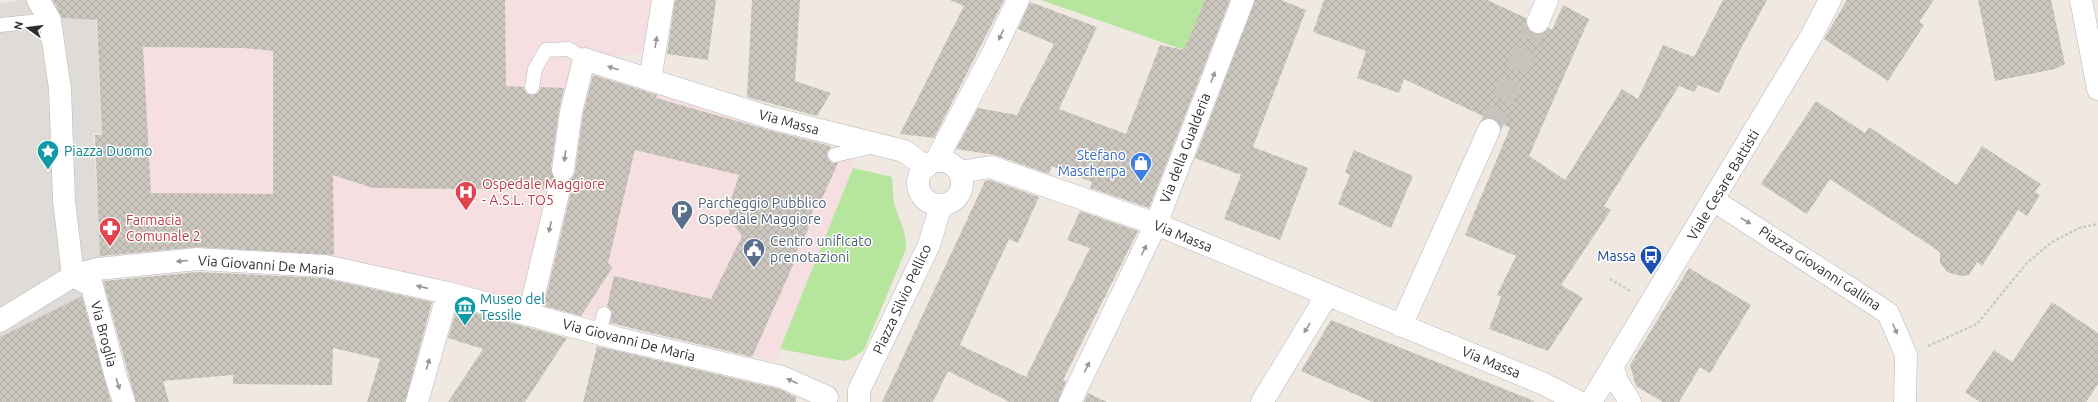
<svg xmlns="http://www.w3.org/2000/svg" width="2098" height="402" font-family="Ubuntu,sans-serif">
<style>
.medical{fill:#f5dfe0}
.grass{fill:#b6e59e}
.plaza{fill:#dfdcd8}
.building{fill:url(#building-cross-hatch);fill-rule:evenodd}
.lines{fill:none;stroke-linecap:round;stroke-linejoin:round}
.street-tunnel{stroke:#c8c4bd;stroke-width:22;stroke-dasharray:22 11;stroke-linecap:butt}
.lane-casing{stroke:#b4b7c1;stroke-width:15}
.street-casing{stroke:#b4b7c1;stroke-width:23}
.secondary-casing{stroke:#b4b7c1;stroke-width:23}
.path{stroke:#c9c9c9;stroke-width:2.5;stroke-dasharray:3 2;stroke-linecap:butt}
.lane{stroke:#fff;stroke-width:14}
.street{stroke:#fff;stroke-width:22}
.secondary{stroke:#fff;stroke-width:22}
.oneway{fill:#969696}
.labels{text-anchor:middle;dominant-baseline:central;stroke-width:3;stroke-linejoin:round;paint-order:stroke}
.street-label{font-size:14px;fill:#2e2e2e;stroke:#fff}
.culture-label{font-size:14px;fill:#0d838f;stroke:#fff;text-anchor:start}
.shop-label{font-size:14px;fill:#366cbe;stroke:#fff;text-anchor:end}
.health-label{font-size:14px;fill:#be3a42;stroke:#fff;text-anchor:start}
.service-label{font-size:14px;fill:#4e5e75;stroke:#fff;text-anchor:start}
.transit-label{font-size:14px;fill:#164399;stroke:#fff;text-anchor:end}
</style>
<defs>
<pattern id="building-cross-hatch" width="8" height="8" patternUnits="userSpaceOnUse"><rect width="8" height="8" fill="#cbc7bf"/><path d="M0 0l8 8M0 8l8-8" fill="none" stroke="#afaba4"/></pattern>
</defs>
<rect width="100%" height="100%" fill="#efe9e1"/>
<!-- medical -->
<path class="medical" d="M88,0H653L643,53L584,59L853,145V168L776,362L543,305H520L364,264L98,263Z"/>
<!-- grass -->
<path class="grass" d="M1041,0H1205L1184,50Z
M853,168L892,177C893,188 892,198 896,209C901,226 906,229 906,249L864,350L851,359L844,361L780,349Z"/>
<!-- plaza -->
<path class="plaza" d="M21,0H87L89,20L96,21L101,133H93L101,259L81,297L0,337V4Z"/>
<!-- building -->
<path class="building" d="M53,0H505L506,86L524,87L526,93L531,95L538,93L541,87L564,88L559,110L551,168L554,178L550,181L546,190L373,188L333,175L334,255L198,247L100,256L95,135H102L97,20L62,18ZM143,47L243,48L273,51V194L151,193Z
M675,0H716L708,60L667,54Z
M752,0H800L795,81L831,93L817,116L747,97Z
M950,0H1004L934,138L900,134L964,6Z
M1205,0H1230L1149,208L1090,188L1092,182L1052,166L1049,174L995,155L956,149L978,108L1017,115L1054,44L1018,29L1030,2L1097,27L1059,109L1126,134L1160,45L1184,50Z
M1255,0H1281L1306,10L1253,147L1308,168L1280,240L1224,219L1241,175L1195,158Z
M1324,0H1487L1526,18V24L1528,30L1533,33L1539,34L1548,28L1552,30L1563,5L1589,19L1529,156L1565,180L1622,89L1638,99L1663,45L1694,57L1723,0H1767L1740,50L1719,93L1698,85L1694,92L1679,86L1604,206L1611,210L1561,285L1583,298L1548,351L1489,329L1501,297L1497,295L1516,256L1465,235L1510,128L1494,119L1487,118L1404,79L1399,93L1357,78L1366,51L1313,32Z
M1847,0H1934L1919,22L1924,25L1888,81L1824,39Z
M1978,0H2051L2065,64L2055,69L1995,81Z
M593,75L657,95L656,98L768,130L830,146L831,148L827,152V157L832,163H838L819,205L814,203L808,230L791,262L794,263L752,357L610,323L612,312L607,306L614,276L711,299L742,236L731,221L729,214V206L739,175L635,150L608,263L612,268L581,316L544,306L571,192L568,181L573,177L575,172L583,114Z
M1816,101L1865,133L1869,127L1957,185L1982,146L2041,184L2035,192L2040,195L2027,216L2018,210L1982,266L1977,262L1969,275L1961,276L1947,272L1940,263V252L1830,179L1807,214L1761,184Z
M1354,150L1413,176L1391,228L1338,204L1350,175L1345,172Z
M990,180L1039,197L1018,243L1009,239L960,345L1026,377L1090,248L1067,240L1080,211L1138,231L1063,380L1066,381L1058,402H1010L948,371L933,402H882L985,181Z
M1689,268L1751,305L1710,373L1700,367L1679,402H1663L1636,386L1630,365Z
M197,272L323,278L432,302L405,402H367L380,359L333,348L332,385L233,384V375L163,381L169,402H136L103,281Z
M82,296L111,402H0V337Z
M2052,302L2098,333V384L2086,402H1980L1965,392L1994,350L2012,362Z
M457,308L567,338L525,402H448L483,349L448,338Z
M1331,320L1534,401V402H1373L1301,371Z
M597,346L779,389L796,397V402H583Z
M1088,393L1107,402H1084Z"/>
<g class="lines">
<!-- street-tunnel -->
<path class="street-tunnel" d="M1489,130L1538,22"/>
<!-- lane casing -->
<g class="lane-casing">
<path id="lane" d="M0,25L50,20
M532,87L535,69L546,50L569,49L584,59
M835,155L874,146
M599,333L604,314"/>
</g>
<!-- street casing -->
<g class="street-casing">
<path id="street" d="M38,0L50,20L60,89L64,201L73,276
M1538,22L1547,0
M650,80L663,0
M936,161L993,53L1018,0
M918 183a22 22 0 1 1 44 0a22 22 0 1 1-44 0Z
M563,170L571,112L584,59L771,118L904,151L926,167
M959,172L991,167L1156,224L1544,384L1579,402
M1713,200L1888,313L1906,355L1905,402
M73,276L92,286L115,374L124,402
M529,315L559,189
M0,321L73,276L97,269L197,259L325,266L448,293L620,339L782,377L827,397
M1401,326L1489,130
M1613,368L1617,381L1630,402
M417,402L448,293
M859,402V390L929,245L941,205
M1070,402L1156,224L1243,0
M1262,402L1327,295"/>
</g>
<!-- secondary casing -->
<g class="secondary-casing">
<path id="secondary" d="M2081,0L2098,89
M1591,402L1812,35L1830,0"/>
</g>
<!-- path -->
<path class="path" d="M1610,279L1630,291
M1928,346L1977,324L2026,264L2052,242L2079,228L2098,224"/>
<!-- lane -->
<use href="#lane" class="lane"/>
<!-- street -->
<use href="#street" class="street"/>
<!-- secondary -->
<use href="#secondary" class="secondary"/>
</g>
<!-- one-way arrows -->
<defs><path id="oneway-solid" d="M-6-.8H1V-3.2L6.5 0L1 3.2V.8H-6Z"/></defs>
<g class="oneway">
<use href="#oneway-solid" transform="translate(1001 35) rotate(115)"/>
<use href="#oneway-solid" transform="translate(656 42) rotate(-81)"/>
<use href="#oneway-solid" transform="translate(613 68) rotate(-162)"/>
<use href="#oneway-solid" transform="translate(1213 77) rotate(-69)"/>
<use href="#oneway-solid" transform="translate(565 156) rotate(98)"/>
<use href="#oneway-solid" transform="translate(1746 221) rotate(31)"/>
<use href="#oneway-solid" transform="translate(550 227) rotate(103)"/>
<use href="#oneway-solid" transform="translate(1144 250) rotate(-64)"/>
<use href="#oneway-solid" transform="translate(182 261) rotate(175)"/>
<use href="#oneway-solid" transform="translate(422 287) rotate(-167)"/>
<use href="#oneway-solid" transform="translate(1307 328) rotate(122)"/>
<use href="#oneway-solid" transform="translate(1895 329) rotate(67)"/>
<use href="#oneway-solid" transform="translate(428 364) rotate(-74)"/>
<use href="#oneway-solid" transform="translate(1087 367) rotate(-64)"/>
<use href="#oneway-solid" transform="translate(792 381) rotate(-156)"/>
<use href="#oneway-solid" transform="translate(118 384) rotate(72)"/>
</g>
<!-- icons -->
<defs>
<g id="sight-pin" transform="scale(1.15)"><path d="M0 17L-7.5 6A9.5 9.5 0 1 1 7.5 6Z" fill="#0f9aa8" stroke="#fff"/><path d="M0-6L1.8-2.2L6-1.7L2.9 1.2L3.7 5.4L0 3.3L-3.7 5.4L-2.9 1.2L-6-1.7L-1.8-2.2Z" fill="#fff"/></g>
<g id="shop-pin" transform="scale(1.15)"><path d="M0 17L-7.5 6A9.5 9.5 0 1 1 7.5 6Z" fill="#3f7fe0" stroke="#fff"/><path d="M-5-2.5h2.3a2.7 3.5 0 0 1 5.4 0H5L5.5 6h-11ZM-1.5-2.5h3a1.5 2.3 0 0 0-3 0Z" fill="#fff"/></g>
<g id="hospital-pin" transform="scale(1.15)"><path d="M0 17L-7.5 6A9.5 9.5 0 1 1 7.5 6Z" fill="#e0444e" stroke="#fff"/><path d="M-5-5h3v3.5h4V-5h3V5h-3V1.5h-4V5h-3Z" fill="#fff"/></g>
<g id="parking-pin" transform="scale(1.15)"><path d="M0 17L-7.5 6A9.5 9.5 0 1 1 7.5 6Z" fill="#5c6f8a" stroke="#fff"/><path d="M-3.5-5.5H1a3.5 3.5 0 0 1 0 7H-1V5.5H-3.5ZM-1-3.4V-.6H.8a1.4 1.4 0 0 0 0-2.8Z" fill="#fff"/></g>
<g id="pharmacy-pin" transform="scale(1.15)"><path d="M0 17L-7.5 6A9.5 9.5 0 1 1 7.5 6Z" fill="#e0444e" stroke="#fff"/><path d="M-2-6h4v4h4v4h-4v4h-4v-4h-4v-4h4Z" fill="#fff"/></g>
<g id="civic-pin" transform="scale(1.15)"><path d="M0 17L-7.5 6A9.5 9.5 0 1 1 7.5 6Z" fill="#5c6f8a" stroke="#fff"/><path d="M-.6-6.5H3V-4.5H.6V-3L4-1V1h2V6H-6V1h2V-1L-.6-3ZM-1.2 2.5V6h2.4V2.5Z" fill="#fff"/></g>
<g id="bus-pin" transform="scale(1.15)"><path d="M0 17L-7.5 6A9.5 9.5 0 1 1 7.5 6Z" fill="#1a4fb4" stroke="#fff"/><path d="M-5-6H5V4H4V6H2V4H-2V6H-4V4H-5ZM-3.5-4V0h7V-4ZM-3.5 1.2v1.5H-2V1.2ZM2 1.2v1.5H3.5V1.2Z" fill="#fff"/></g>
<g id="museum-pin" transform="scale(1.15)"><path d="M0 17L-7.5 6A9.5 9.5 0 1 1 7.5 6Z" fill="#0f9aa8" stroke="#fff"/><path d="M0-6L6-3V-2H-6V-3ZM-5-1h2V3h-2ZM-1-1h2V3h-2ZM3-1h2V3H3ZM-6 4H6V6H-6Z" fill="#fff"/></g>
</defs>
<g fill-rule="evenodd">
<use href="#sight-pin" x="48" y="151"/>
<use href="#shop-pin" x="1141" y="163"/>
<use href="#hospital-pin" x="466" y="192"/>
<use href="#parking-pin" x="682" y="211"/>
<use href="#pharmacy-pin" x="110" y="228"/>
<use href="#civic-pin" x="754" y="249"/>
<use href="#bus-pin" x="1651" y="256"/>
<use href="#museum-pin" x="465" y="307"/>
</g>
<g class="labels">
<!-- street labels -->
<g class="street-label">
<text transform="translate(789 122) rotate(15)">Via Massa</text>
<text transform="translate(1185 148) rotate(-69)">Via della Gualderia</text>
<text transform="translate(1723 185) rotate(-59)">Viale Cesare Battisti</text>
<text transform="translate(1183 236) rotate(22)">Via Massa</text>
<text transform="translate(266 265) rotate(4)">Via Giovanni De Maria</text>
<text transform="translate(1820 268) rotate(33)">Piazza Giovanni Gallina</text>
<text transform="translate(902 299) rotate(-65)">Piazza Silvio Pellico</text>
<text transform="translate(104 334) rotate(75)">Via Broglia</text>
<text transform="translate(629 340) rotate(14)">Via Giovanni De Maria</text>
<text transform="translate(1491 362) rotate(22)">Via Massa</text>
</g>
<!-- culture labels -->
<g class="culture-label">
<text x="64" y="151">Piazza Duomo</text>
<text x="480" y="299">Museo del<tspan x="480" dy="16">Tessile</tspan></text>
</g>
<!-- shop labels -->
<g class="shop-label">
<text x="1126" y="155">Stefano<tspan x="1126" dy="16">Mascherpa</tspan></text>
</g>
<!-- health labels -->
<g class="health-label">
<text x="482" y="184">Ospedale Maggiore<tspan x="482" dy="16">- A.S.L. TO5</tspan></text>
<text x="126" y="220">Farmacia<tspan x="126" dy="16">Comunale 2</tspan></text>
</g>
<!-- service labels -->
<g class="service-label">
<text x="698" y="203">Parcheggio Pubblico<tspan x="698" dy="16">Ospedale Maggiore</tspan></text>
<text x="770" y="241">Centro unificato<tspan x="770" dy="16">prenotazioni</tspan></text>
</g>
<!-- transit labels -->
<g class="transit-label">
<text x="1636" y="256">Massa</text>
</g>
</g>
<!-- north arrow -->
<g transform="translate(28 28) rotate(284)" stroke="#ffffff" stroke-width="3" paint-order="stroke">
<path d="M0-3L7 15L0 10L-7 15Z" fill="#2e2e2e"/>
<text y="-6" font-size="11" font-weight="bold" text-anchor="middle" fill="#2e2e2e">N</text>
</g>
</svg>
